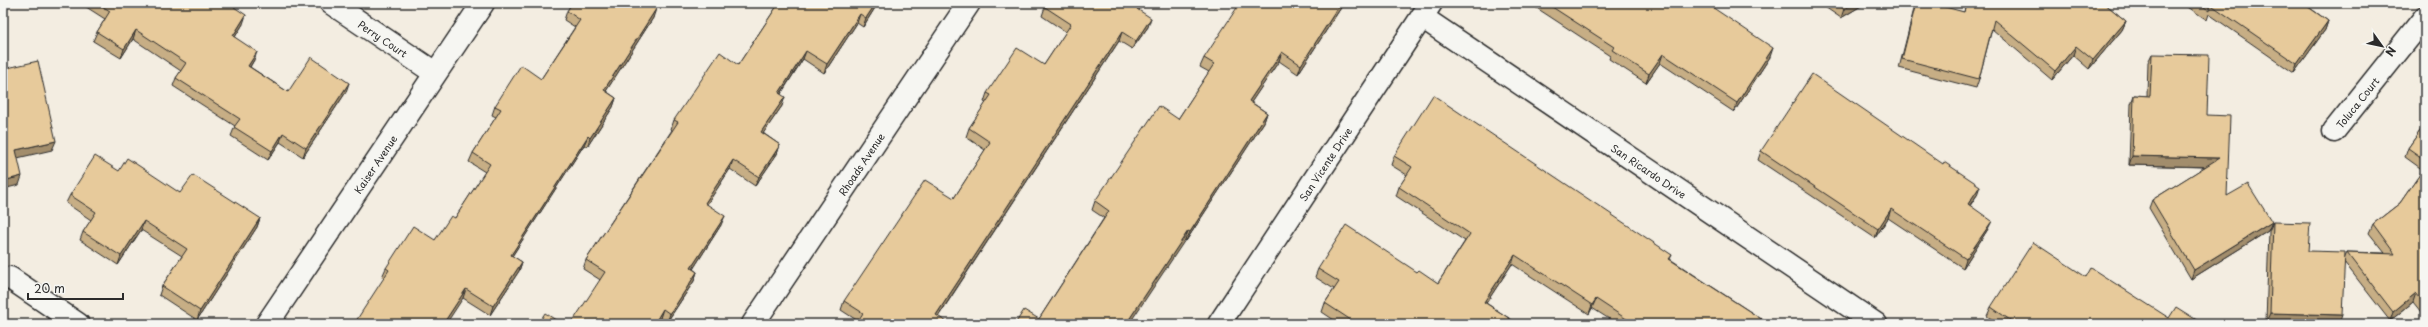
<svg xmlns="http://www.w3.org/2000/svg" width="2428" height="327" font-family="'Playpen Sans',sans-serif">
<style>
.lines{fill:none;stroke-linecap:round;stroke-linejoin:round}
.minor-casing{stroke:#2b2b2b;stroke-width:25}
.minor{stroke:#f6f6f2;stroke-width:22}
.wall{fill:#c7ae85;stroke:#2b2b2b}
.shaded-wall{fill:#a28d6c;stroke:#2b2b2b}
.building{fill:#e7ca9b;stroke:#2b2b2b}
.labels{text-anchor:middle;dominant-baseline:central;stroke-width:3.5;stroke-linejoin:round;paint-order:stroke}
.street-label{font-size:10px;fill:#2b2b2b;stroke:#f6f6f2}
</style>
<rect width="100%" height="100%" fill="#f3ede1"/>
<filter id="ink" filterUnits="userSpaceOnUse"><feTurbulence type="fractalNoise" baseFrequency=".025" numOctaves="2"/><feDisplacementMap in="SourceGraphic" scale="8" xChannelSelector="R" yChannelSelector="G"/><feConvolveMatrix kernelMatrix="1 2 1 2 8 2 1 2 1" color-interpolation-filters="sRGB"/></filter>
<g filter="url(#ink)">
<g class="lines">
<!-- minor casing -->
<g class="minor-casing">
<g id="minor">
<path id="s1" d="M331,3L435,73"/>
<path id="s2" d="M1422,17L1876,324"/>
<path id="s3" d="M2334,131L2425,17"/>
<path d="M10,278L78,324"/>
<path id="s4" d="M267,324L483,3"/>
<path id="s5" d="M753,324L969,3"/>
<path id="s6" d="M1219,324L1431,3"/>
</g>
</g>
<!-- minor -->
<use href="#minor" class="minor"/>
</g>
<!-- wall -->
<path class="wall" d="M80,3H228L243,24L235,37L254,60L250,67L288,92H346L303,157L280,142L268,160L231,136L235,126L173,86L176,78L181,71L133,39L121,58L93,41L97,32L105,19Z
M572,3H657L654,8L653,18L606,91L616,98L613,107L587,147L584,145L512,256L522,262L519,271L490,315L463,298L384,278L382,277L386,268L435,240L455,218L485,172L469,162L473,153L496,117L492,115L495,106L541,79L575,27L564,20L567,11Z
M779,3H878L863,27L857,23L824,73L803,59L781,94L782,106L763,133L780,145L777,154L755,186L730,169L707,204L721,225L693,269L697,272L694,281L667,322L583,269L586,260L672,130L671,129L674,120L738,65Z
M1144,3L1139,10L1148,27L1132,49L1119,41L938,317L858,321L841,310L844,301L954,198L985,150L966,137L969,128L986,103L984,102L987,93L1044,65L1066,32L1042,16L1045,7Z
M1344,3L1298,74L1279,61L1251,102L1267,113L1264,122L1186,241L1185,240L1039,319L1104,218L1092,210L1095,201L1178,119L1209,72L1200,67L1204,58Z
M1529,3H1706L1770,57L1734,112L1660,63L1646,83L1609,59L1610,56Z
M1819,3H1866L1841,18Z
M1916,3L1964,12L1965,7L1960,3H2104L2126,21L2122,30L2089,69L2073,55L2052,80L1992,29L1979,79L1976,88L1899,68L1914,9Z
M2182,3H2308L2306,5L2328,21L2325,30L2294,73L2209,14L2207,20Z
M2152,54L2207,115L2227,196L2272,222L2268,231L2191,279L2149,208L2152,200L2205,167L2129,165L2131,104L2134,95L2147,96L2148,62Z
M2425,124V317L2413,302L2390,321L2344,262L2266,322L2269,231L2273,222L2308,251L2344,258L2347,252L2385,253L2369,233L2373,224L2400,203L2423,170L2405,157L2408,148Z
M1761,151L1977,195L1970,206L1988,229L1963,268L1888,218L1875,238L1758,160Z
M1394,156L1672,255L1670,259L1769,324H1617L1592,308L1589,314L1512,264L1486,303L1518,324H1340L1322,312L1325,303L1334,289L1315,277L1318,269L1417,272L1438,283L1465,241L1396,196L1399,187L1407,175L1391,165Z
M119,171L180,193L260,218L257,227L197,320L159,295L162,286L182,256L141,230L118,265L80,240L83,232L91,220L66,203L70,195Z
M2086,277L2169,318L2203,324H1999L1987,316L1991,307Z"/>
<!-- shaded-wall -->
<path class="shaded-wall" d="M655,3H657L649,15L652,6Z
M876,3H878L863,27L866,18Z
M1141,3H1144L1134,18L1137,9Z
M1341,3H1344L1298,74L1301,65Z
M1854,3H1866L1841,18L1844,9Z
M656,9L653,18L601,99L604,90Z
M860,14L857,23L824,73L827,64Z
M246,15L243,24L230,45L233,36Z
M1151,18L1148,27L1132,49L1136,41Z
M2126,21L2122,30L2089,69L2093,60Z
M2328,21L2325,30L2294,73L2297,64Z
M136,30L133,39L121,58L124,49Z
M1122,32L1119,41L933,324L936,315Z
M2076,46L2073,55L2052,80L2055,71Z
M1773,48L1770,57L1734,112L1737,103Z
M806,51L803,59L776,101L779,93Z
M257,52L254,60L245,75L248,66Z
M1282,52L1279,61L1246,110L1249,101Z
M1663,54L1660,63L1646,83L1649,74Z
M349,83L346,92L303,157L306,148Z
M785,97L782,106L758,141L761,132Z
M616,98L613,107L587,147L590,138Z
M1267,113L1264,122L1186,241L1190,232Z
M283,133L280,142L268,160L272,151Z
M588,136L584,145L507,264L511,255Z
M56,141L52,150L13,159L16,150Z
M780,145L777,154L755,186L759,177Z
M2132,156L2219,158L2215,167L2129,165Z
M733,160L730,169L702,212L705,203Z
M22,176L19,185L3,189V181Z
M1980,186L1977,195L1964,213L1968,204Z
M1891,209L1888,218L1875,238L1878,229Z
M725,216L721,225L688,277L691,268Z
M260,218L257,227L197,320L200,311Z
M144,221L141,230L118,265L121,256Z
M1992,221L1988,229L1963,268L1966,259Z
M2272,222L2268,231L2191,279L2194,270Z
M1188,231L1185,240L1129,324H1126Z
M1515,255L1512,264L1481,311L1484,302Z
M522,262L519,271L490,315L493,306Z
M697,272L694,281L667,322L670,314Z
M466,289L463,298L446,324H443Z
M2416,293L2413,302L2390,321L2393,312Z
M1596,299L1592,308L1589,314L1592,305Z
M663,309L660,318L656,324H654Z
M2270,313L2342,315L2339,324L2266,322Z"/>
<!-- building -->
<path class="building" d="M97,3H228L246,15L233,36L257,52L248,66L288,92L311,57L349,83L306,148L283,133L272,151L234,127L240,119L176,78L186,63L136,30L124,49L97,32L110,11Z
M572,3H655L652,6L656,9L604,90L616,98L590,138L588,136L511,255L522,262L493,306L466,289L443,324H354L389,270L386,268L413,226L435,240L451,216L455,218L490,164L473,153L501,109L495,106L521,65L541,79L580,20L567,11Z
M779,3H876L866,18L860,14L827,64L806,51L779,93L785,97L761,132L780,145L759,177L733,160L705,203L725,216L691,268L697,272L670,314L663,309L654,324H571L605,272L586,260L678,122L674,120L720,52L738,65Z
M1048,3H1141L1137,9L1151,18L1136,41L1122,32L936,315L947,322L946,324H856L863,313L844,301L925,180L954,198L990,142L969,128L991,95L987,93L1017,48L1044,65L1071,24L1045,7Z
M1240,3H1341L1301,65L1282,52L1249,101L1267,113L1190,232L1188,231L1126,324H1015L1024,310L1039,319L1109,211L1095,201L1159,106L1178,119L1214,64L1204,58Z
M1546,3H1706L1773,48L1737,103L1663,54L1649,74L1612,50L1614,47Z
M1835,3H1854L1844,9Z
M1916,3H1930L1964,12L1967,3H2104L2126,21L2093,60L2076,46L2055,71L1994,20L1979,79L1902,59Z
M2198,3H2305L2304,4L2328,21L2297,64L2210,4V11Z
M2152,54L2209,55L2207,115L2230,116L2227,196L2248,184L2272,222L2194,270L2152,200L2219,158L2132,156L2134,95L2150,96Z
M38,61L56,141L16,150L22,176L3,181V69Z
M1812,74L1943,164L1944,162L1980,186L1968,204L1992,221L1966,259L1891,209L1878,229L1761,151Z
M1433,95L1672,255L1669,259L1769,324H1634L1596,299L1592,305L1515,255L1484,302L1518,324H1357L1325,303L1339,282L1318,269L1346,225L1417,272L1419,270L1438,283L1470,234L1399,187L1412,167L1394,156Z
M2425,124V160L2408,148Z
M95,156L119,171L127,158L180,193L193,175L260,218L200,311L162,286L187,249L144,221L121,256L83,232L96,212L70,195Z
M2425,167V304L2416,293L2393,312L2347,252L2395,254L2373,224L2400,203Z
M2273,222L2310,223L2308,251L2345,252L2342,315L2270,313Z
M2033,242L2086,277L2091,268L2169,318L2176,307L2203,324H2016L1991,307Z
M545,313L562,324H538Z"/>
</g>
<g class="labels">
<!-- street labels -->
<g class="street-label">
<text stroke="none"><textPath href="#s1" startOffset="63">Perry Court</textPath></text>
<text stroke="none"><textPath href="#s3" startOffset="37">Toluca Court</textPath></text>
<text stroke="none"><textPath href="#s4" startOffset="193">Kaiser Avenue</textPath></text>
<text stroke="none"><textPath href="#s5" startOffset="193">Rhoads Avenue</textPath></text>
<text stroke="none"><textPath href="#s6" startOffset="192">San Vicente Drive</textPath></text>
<text stroke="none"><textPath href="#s2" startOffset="274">San Ricardo Drive</textPath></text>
</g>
</g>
<!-- margin -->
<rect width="2428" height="327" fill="none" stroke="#f6f6f2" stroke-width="16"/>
<rect x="8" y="8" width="2412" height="311" fill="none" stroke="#2b2b2b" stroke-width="1.5" filter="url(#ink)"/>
<!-- north arrow -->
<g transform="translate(2382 46) rotate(123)" stroke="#f6f6f2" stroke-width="3" paint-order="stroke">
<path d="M0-3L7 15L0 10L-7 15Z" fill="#2b2b2b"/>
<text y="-6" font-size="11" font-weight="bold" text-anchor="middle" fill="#2b2b2b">N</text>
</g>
<!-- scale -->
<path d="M28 293v6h95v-6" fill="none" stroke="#2b2b2b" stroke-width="2"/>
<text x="34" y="293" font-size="12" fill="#2b2b2b" stroke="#f6f6f2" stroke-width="3" paint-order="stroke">20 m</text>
</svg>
